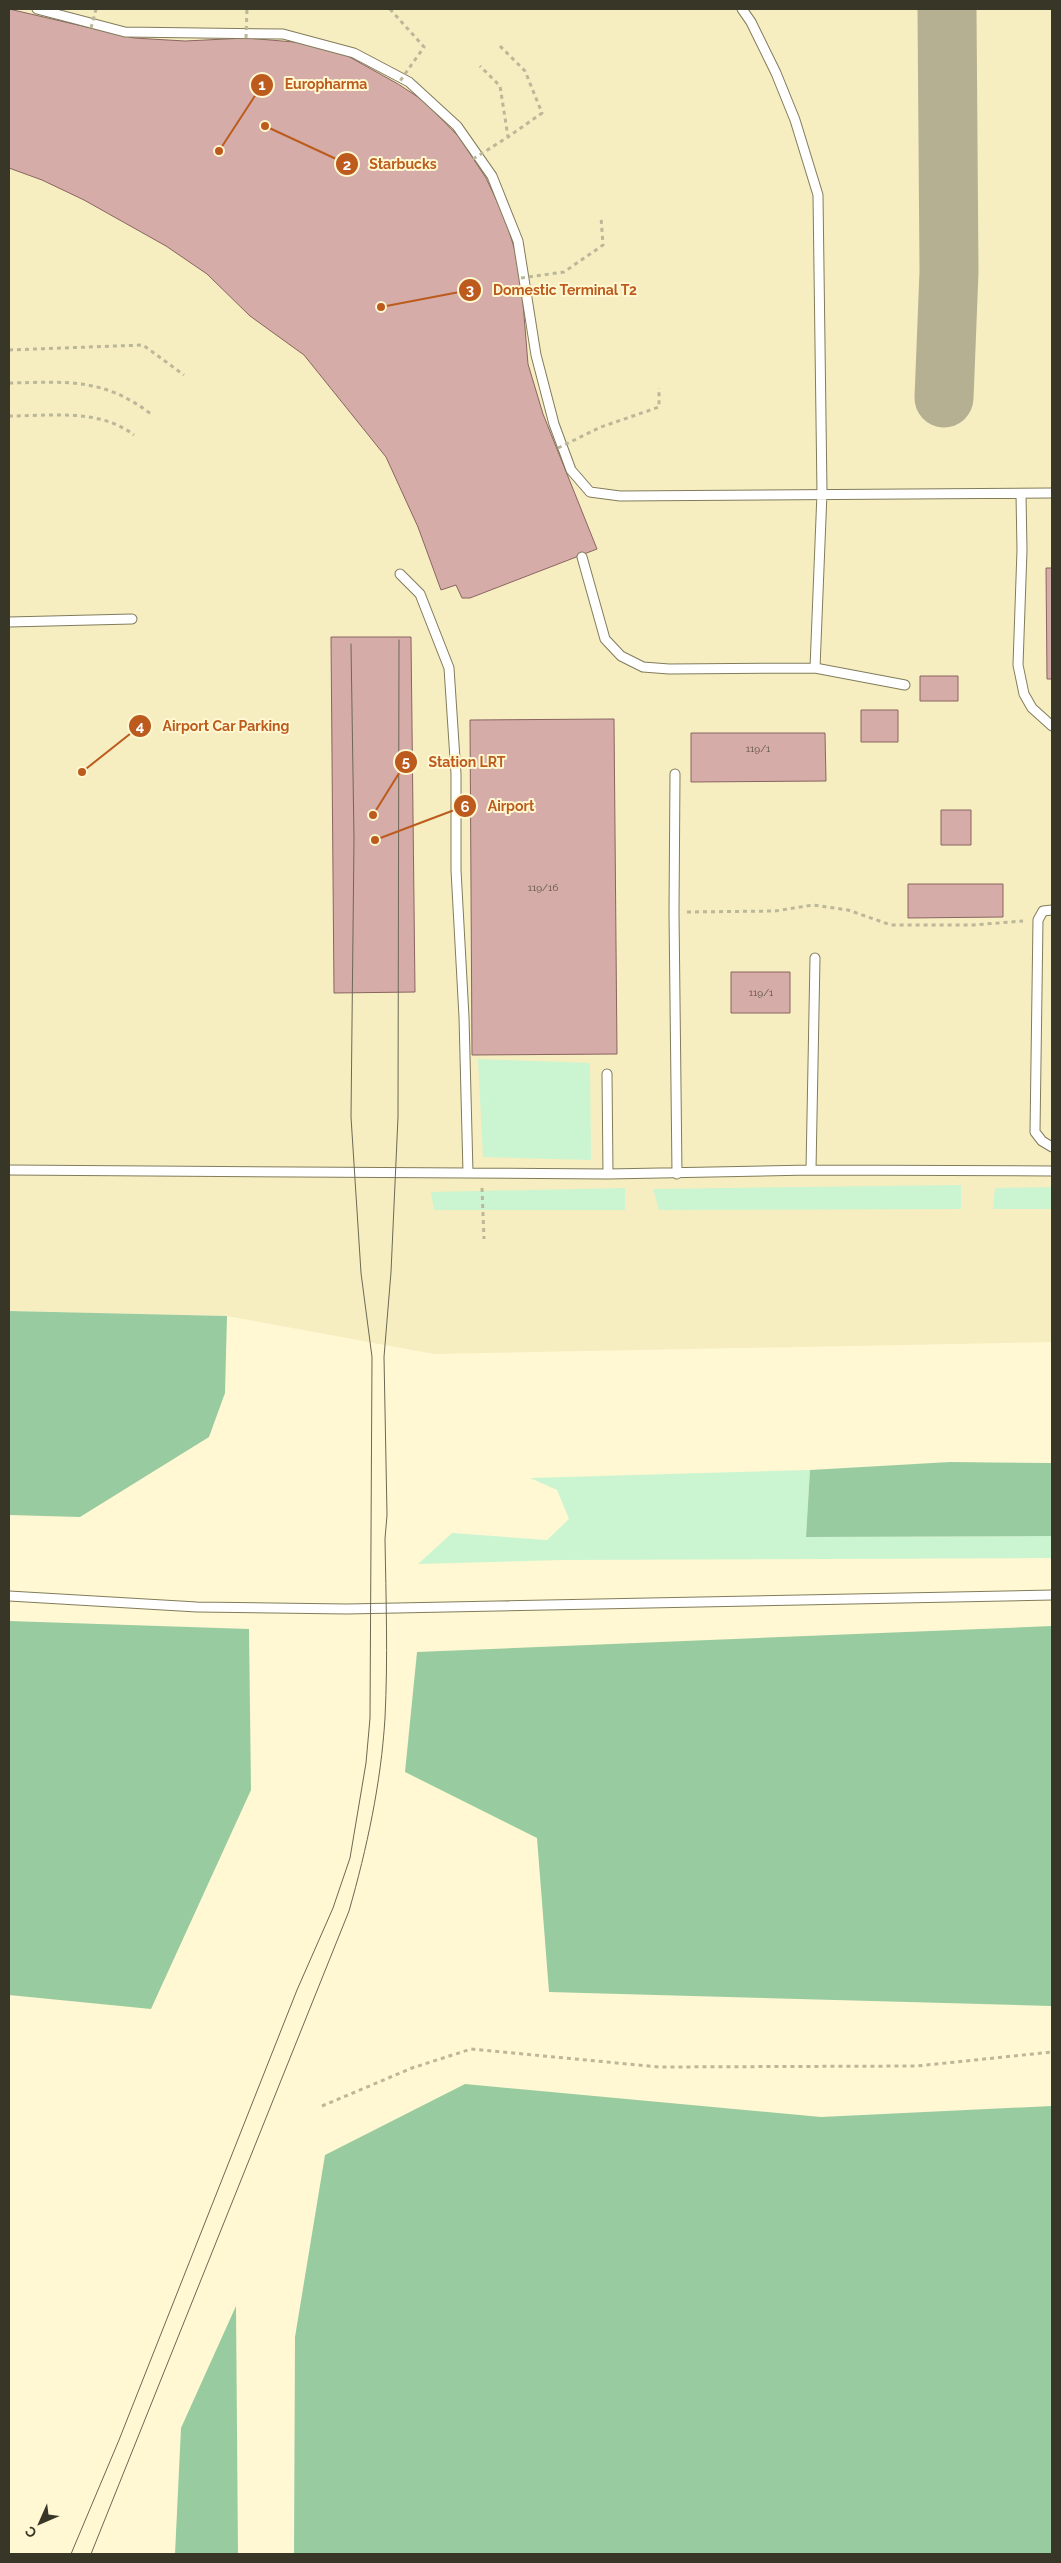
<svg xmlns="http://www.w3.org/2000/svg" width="1061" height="2563" font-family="Raleway,sans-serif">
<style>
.built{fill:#f6edc1}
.green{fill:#cbf5d1}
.forest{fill:#99cba1}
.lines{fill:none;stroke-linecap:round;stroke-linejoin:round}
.taxiway{stroke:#b6b093;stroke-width:59}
.building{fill:#d5aca7;stroke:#8a6561}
.service-casing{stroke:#827c5a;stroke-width:11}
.path{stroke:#bcb799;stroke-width:3;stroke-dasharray:4 4;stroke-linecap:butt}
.service{stroke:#fff;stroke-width:9}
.tram{stroke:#6c6954;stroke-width:1}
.path-bridge{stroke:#bcb799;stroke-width:3;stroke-dasharray:4 4;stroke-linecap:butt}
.labels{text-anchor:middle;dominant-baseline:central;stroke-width:4;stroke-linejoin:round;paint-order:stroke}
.number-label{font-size:10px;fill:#5f5447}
.leader{fill:none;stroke:#bc5b1d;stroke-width:2}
.callout-dot{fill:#bc5b1d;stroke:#fff8d2;stroke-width:2}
.mark-label{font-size:15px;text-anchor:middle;font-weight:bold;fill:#fff}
.callout-label{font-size:14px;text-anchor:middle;font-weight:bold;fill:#bc5b1d;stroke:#fff8d2;stroke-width:4;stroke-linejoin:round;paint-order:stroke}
</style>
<rect width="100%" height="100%" fill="#fff8d2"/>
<!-- built -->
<path class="built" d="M9,9H1052V1342L434,1354L227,1316L9,1311Z"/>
<!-- green -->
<path class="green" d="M478,1059L590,1063L591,1160L483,1157Z
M961,1185V1209L659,1210L653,1189Z
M1052,1187V1209H993L995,1188Z
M625,1188V1210H434L431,1192Z
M810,1470L806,1537L1052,1536V1558L561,1560L418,1564L452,1533L547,1540L569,1519L557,1490L530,1478Z"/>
<!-- forest -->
<path class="forest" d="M9,1311L227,1316L225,1393L209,1437L80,1517L9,1515Z
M950,1462L1052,1463V1536L806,1537L810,1470Z
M9,1621L249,1629L251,1790L151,2009L9,1995Z
M1052,1626V2006L549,1992L537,1838L405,1772L417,1652Z
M465,2084L821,2117L1052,2106V2554H294L295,2337L325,2155Z
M236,2306L238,2554H175L181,2428Z"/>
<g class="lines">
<!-- taxiway -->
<path class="taxiway" d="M944,398L949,272L947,9"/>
</g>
<!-- building -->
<path class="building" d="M9,9L134,38L185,41L246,38L306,43L346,55L398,84L424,101L459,137L486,178L505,218L520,267L528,364L543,414L597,549L470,598H462L456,585L441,590L418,527L386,457L304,355L250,316L207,274L166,246L84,200L42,180L9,168Z
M1046,568H1052V679H1047Z
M331,637H411L415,992L334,993Z
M920,676H958V701H920Z
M861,710H898V742H861Z
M614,719L617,1054L472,1055L470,720Z
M691,733H825L826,781L691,782Z
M941,810H971V845H941Z
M908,884H1003V917L908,918Z
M731,972H790V1013H731Z"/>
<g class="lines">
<!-- service casing -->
<g class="service-casing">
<path id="service" d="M37,9L125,32L283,34L354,53L409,82L457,126L492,176L518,241L536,355L554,424L571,470L590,492L620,496L1052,493
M742,9L751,22L776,73L795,120L818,195L822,493L815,668L905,685
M1021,494L1022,550L1018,665L1024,694L1032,708L1052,726
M582,557L605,639L621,656L643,667L669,669L815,668
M400,574L420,594L449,668L456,774V870L464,1017L468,1173
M9,622L132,619
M675,774L674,912L677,1174
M1052,910L1043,911L1038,920L1035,1132L1042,1141L1052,1147
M607,1074L608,1174
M9,1170L608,1174L811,1170L1052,1171
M811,1170L815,958
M9,1596L197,1607L347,1609L1052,1595"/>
</g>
<!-- path -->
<path class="path" d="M500,46L525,71L542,113L508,137
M9,350L143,345L184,375
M9,383C67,382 102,377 151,414
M9,416C50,416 99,408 134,435
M687,912L775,911L813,905L848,910L891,925H973L1023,921
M482,1188L484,1239
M322,2106L412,2068L471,2049L659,2067L917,2066L1052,2052"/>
<!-- service -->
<use href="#service" class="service"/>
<!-- tram -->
<path class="tram" d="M71,2554L119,2440L297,1990L333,1908L350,1858L366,1763L370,1718L372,1357L361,1273L351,1117L354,839L351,644
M91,2554L349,1911C367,1848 381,1783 385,1718C388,1658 386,1598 385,1539L387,1515L384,1357L391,1272L398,1117L399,640"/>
<!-- path-bridge -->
<path class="path-bridge" d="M390,9L424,47L398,84
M91,28L96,9
M246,38L247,9
M473,159L508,137L500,86L480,66
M521,278L564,272L603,245L601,217
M558,448L601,427L659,407V388"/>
</g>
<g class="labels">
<!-- number labels -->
<g class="number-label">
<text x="758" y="748">119/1</text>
<text x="543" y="887">119/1б</text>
<text x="761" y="992">119/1</text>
</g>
</g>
<!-- callouts -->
<path class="leader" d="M219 151L262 85M265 126L347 164M381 307L470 290M82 772L140 726M373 815L406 762M375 840L465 806"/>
<g class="callout-dot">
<circle cx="219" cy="151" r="5"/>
<circle cx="265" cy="126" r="5"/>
<circle cx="381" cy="307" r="5"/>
<circle cx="82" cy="772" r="5"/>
<circle cx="373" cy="815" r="5"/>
<circle cx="375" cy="840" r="5"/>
<circle cx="262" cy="85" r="12"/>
<circle cx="347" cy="164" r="12"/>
<circle cx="470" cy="290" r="12"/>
<circle cx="140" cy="726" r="12"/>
<circle cx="406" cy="762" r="12"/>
<circle cx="465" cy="806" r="12"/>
</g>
<g class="mark-label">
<text x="262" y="90">1</text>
<text x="347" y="170">2</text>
<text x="470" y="295">3</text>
<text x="140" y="731">4</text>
<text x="406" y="767">5</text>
<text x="465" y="812">6</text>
</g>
<g class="callout-label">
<text x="326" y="89">Europharma</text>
<text x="403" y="169">Starbucks</text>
<text x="565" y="295">Domestic Terminal T2</text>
<text x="226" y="731">Airport Car Parking</text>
<text x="467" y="767">Station LRT</text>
<text x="511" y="811">Airport</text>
</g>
<!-- border -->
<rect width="1061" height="2563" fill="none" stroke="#383627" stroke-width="20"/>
<!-- north arrow -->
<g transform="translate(40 2523) rotate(225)" stroke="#fff8d2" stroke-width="4" paint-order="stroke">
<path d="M0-4L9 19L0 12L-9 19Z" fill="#383627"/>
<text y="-8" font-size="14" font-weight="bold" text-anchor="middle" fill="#383627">С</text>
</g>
</svg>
